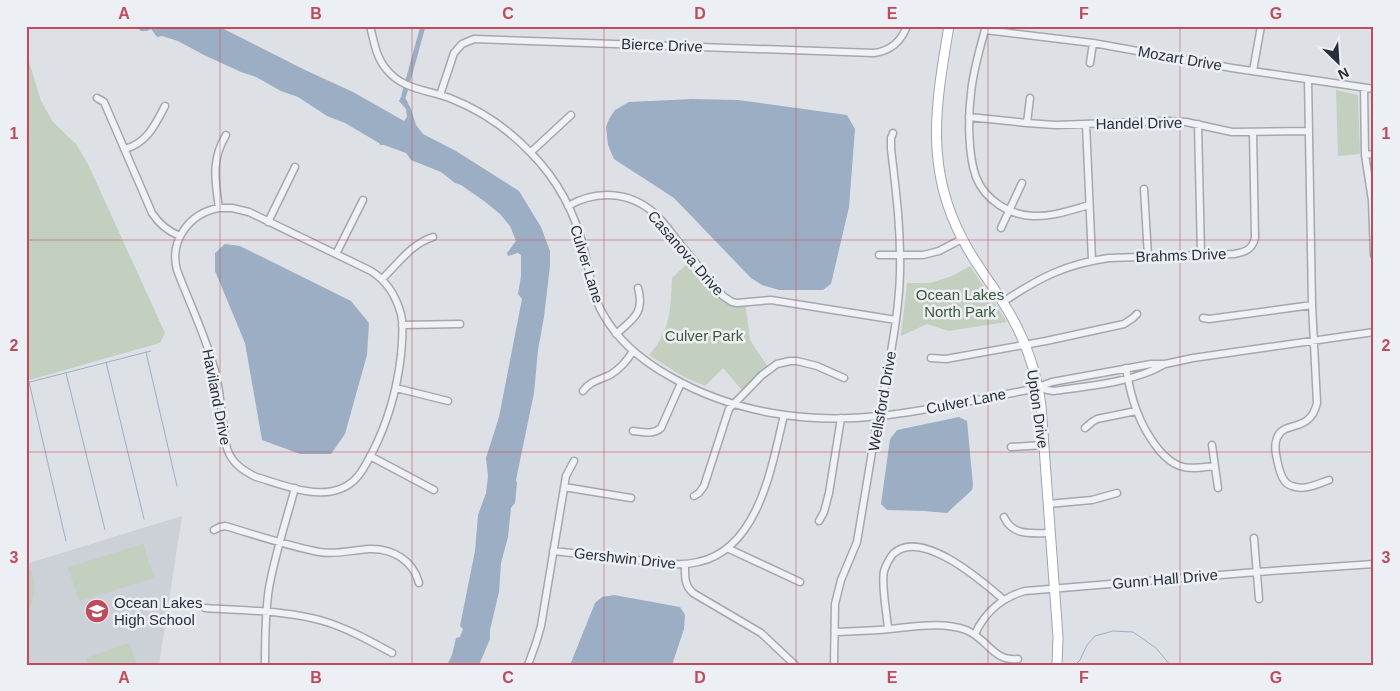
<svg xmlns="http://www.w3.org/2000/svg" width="1400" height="691" font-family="Helvetica,sans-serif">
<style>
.built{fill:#ccd0d7}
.green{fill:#c3cfbf}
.water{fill:#9baec4}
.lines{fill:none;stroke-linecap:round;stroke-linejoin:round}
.stream{stroke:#9baec4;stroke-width:1}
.canal{stroke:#9baec4;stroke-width:5}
.minor-casing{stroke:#a3a8af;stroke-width:9}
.major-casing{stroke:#9ea5b1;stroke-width:11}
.minor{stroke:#f0f1f5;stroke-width:6}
.major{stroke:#fff;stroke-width:9}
.grid{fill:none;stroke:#c34a5c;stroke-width:1;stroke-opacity:0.55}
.labels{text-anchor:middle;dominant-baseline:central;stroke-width:5;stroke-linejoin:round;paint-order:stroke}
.street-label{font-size:15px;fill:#282f3b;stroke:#ecf0f4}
.park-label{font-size:15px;fill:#3c5636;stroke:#ecf0f4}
.poi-label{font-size:15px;fill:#282f3b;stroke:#ecf0f4;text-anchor:start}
.neatline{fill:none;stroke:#c34a5c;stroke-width:2}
.grid-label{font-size:16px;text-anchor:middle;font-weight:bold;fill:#c34a5c}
</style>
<rect width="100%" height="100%" fill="#dde1e6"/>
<!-- built -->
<path class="built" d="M182,516L159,665H26V564Z"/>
<!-- green -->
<path class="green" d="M26,52L41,101L53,122L76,144L88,164L165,333L160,343L26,381Z
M1336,90L1358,95L1360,154L1338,156Z
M689,262C705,280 720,307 746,307L750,340L768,367L742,390L723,368L705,386L682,376L649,355C653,350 658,344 661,338C671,321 671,297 672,278Z
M970,266L1007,322L948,331L927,324L901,336L907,283H930L952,276Z
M143,544L154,578L79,601L68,567Z
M31,569C36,586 36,599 26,615V570Z
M129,643L137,665H88L86,658Z"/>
<!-- water -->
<path class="water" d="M136,26H218L305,70L353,92L404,121L407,117L406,109L399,101L401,97L404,95L411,109L416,125L423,134L456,151L519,191L541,227L550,251V266L544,317L538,350L534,393L516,480L517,483L515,503L511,508L508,537L501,563L499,592L490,630V639L479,665H447L452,655L456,638L460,637L463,629L460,626L475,551L478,515L486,493L488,476L486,458L499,417L522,299L518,294L521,276V255L518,253L508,256L507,253L516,241L510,226L500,214L484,201L461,185L455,183L441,172L411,160L406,153L384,145H380L379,143L345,123L327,116L298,97L281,91L256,77L241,72L204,55L178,41L162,36L157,37L151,29L147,31H141Z
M692,99L738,100L847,115L855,129L849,207L831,284L823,290H779L762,285L751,278L674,198L614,159L608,145L606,127L609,119L615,110L629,102Z
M225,244L240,246L351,301L369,323L367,355L345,434L331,454H300L262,440L245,343L215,271V253Z
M959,417L967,421L973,485L972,490L947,513L924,511L887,510L881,504L890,439L897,430Z
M614,595L680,607L685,615L684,629L672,665H570L595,603L602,597Z"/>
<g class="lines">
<!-- stream -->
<path class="stream" d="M146,352L177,486
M106,362L144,519
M66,373L105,530
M29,382L66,541
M26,383L151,351
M1075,665L1080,660L1087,645L1095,636L1113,631L1133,632L1156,648L1170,665"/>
<!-- canal -->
<path class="canal" d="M404,95L423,26"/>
<!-- minor casing -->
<g class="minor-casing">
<path id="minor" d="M370,26C374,41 376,58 387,70C403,90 430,90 452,99C482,111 508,129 530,152C557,179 576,215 585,253C590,274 592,295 603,314C619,343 644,362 671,377C734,413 808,424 879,416C929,411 978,399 1028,390L1038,387L1052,382L1151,364H1165L1193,358L1374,332
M986,26C980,48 973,71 971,93C968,117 968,155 976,177C985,200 1009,215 1033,216C1052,217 1071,210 1089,205
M985,30L1093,43L1232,68L1374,89
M1090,63L1093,43
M1253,71L1261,26
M1308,79L1312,305L1317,403C1310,434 1283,420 1277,438C1273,447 1277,459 1279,468C1281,476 1284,484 1292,486C1304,491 1317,484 1329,480
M1364,88L1365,155L1372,200L1374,255
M440,95L454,53L462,44L474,39L874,53C890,51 901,42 907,26
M97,98L104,102L152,213C159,224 167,231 180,236
M969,117L1027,123L1055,125L1169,121L1186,122L1232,132L1309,131
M1027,123L1030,98
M1086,124L1092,260
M1198,124L1201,254
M125,149C147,143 155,125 165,106
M531,152L571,115
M1365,155L1374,154
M1144,189L1148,256
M568,206C596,190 629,191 654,213C664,222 672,234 681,245C695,262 709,279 723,296L732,302L737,303L771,300L896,320
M219,208H232L249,212L371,271C387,281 396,296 401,314C404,327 402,342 401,355C397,390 388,422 372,453C364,468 357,483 340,489C314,499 281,484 256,477C244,471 233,464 228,451C225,444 225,436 224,428C221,410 220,392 216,375C207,338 190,305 177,270C169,240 190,213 219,208Z
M219,208C215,180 211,160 226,135
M268,222L295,167
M1001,228L1022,183
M336,254L363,200
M879,255H923L939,251L962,239
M382,279C398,264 411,244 433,237
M1003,302C1039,278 1065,264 1109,258L1234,254C1245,252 1252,250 1255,238L1253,132
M1203,318L1209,319L1312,305
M402,325L460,324
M616,334C633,319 645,313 638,288
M931,358L946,359L1046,341L1124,324L1133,318L1137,314
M1126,368C1131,399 1139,425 1159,450C1165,457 1171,463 1180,466C1191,470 1204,467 1215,466
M1038,387L1047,390L1054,391C1089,386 1135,382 1165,364
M396,388L448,401
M583,391C590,381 599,380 610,375C620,369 627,361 633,351
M1085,428L1092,422L1097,419L1136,411
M633,431C643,432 653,435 661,428L681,383
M1212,445L1218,488
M1011,447L1044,445
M370,456L434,490
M564,487L631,498
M694,496L699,493L704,486L729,409L762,375L777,364L790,361H797L817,366L844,378
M1048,504L1092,500L1117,493
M1004,517C1013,537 1033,533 1051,533
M819,521L824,512L829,493L841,418
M214,530L220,527L225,526C256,535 288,546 319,552C336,555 352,550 369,549C392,548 413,560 419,583
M1254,538L1259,599
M727,548L800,582
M553,551C581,554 609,557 637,560C657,562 678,567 698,562C759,549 772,465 784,415
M685,564C685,576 684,585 693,593L761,633L795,665
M205,608C242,611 287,610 323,621C347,628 370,641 392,653
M888,629C887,614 881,585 884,571C886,565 889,559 893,554C921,527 983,582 1004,600
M835,632C853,631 871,631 889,629C913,627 942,621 966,630C987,638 993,662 1018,659
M975,634C985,612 1003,597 1025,591L1257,572L1374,564
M265,665C265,639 265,613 269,588C275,554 286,521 295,488
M528,665L536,643L541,626L566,476L574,461
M834,665L835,604L841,580L857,542L876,428L880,416C887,369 899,320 900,272C901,229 896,191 891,149V138L893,133"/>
</g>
<!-- major casing -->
<g class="major-casing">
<path id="major" d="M949,26C936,103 924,168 963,240C974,262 989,280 1002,301C1023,333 1036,368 1041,406L1058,637L1057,665"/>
</g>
<!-- minor -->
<use href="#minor" class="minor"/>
<!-- major -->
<use href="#major" class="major"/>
</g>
<!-- grid -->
<path class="grid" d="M220,26V665M412,26V665M604,26V665M796,26V665M988,26V665M1180,26V665M26,240H1374M26,452H1374"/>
<!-- icons -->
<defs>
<g id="school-disc" transform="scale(1.25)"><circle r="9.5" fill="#c34a5c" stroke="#ecf0f4"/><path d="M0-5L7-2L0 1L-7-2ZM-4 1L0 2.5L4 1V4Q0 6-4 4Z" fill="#fff"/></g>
</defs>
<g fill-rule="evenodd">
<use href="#school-disc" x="97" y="611"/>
</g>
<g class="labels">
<!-- street labels -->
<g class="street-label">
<text transform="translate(662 45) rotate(2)">Bierce Drive</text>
<text transform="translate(1180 58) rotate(10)">Mozart Drive</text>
<text transform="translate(1139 123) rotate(-1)">Handel Drive</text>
<text transform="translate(686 253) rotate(49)">Casanova Drive</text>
<text transform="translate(1181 255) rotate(-2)">Brahms Drive</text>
<text transform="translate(587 264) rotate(73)">Culver Lane</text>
<text transform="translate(217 397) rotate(79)">Haviland Drive</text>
<text transform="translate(882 401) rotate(-80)">Wellsford Drive</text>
<text transform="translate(966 401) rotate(-11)">Culver Lane</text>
<text transform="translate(1038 409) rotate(82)">Upton Drive</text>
<text transform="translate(625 558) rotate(6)">Gershwin Drive</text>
<text transform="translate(1165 579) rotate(-5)">Gunn Hall Drive</text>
</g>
<!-- park labels -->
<g class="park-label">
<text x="960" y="294">Ocean Lakes<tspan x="960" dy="17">North Park</tspan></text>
<text x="704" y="335">Culver Park</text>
</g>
<!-- poi labels -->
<g class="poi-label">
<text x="114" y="602">Ocean Lakes<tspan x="114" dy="17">High School</tspan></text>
</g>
</g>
<!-- border -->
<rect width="1400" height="691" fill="none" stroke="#ecf0f4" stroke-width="55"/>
<!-- north arrow -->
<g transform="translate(1338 62) rotate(155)" stroke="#ecf0f4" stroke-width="4" paint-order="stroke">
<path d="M0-4L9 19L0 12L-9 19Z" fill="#282f3b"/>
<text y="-8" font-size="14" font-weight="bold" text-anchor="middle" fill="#282f3b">N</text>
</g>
<rect x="28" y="28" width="1344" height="636" class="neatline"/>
<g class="grid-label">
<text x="124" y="19">A</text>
<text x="316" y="19">B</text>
<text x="508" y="19">C</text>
<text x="700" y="19">D</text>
<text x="892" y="19">E</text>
<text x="1084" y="19">F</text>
<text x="1276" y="19">G</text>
<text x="14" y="139">1</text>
<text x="1386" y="139">1</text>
<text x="14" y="351">2</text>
<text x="1386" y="351">2</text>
<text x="14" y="563">3</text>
<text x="1386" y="563">3</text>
<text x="124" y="683">A</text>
<text x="316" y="683">B</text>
<text x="508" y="683">C</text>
<text x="700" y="683">D</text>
<text x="892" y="683">E</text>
<text x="1084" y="683">F</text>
<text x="1276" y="683">G</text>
</g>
</svg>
